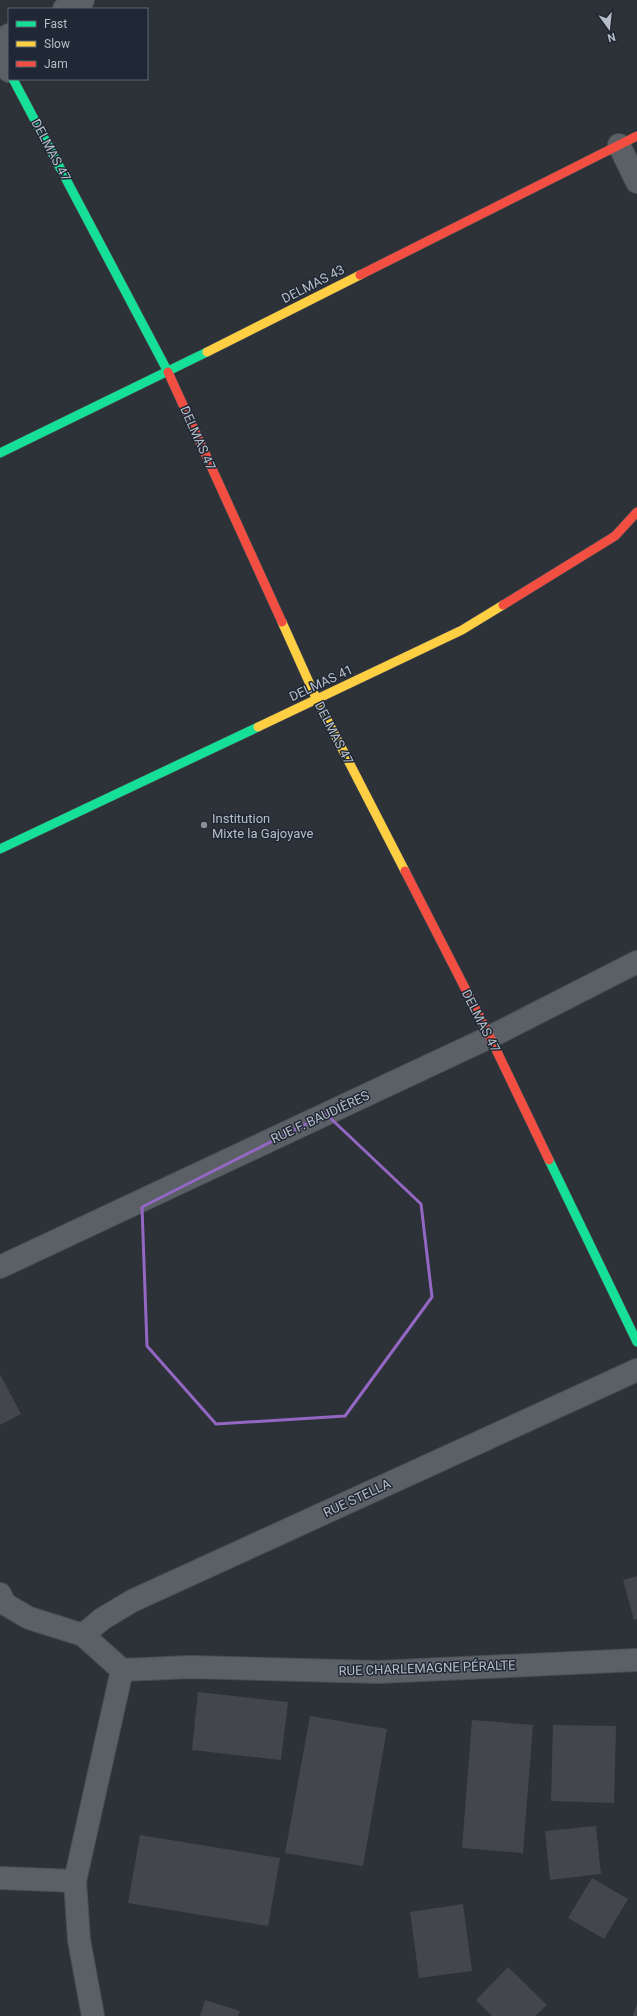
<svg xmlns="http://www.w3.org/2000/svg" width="637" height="2016" font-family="Roboto,sans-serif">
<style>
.building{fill:#43474d}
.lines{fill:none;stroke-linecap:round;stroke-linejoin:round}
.street-casing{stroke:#4a4e53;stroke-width:24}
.fast-casing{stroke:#4a4e53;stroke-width:10}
.slow-casing{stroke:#4a4e53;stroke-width:10}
.jam-casing{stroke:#4a4e53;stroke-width:10}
.street{stroke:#5b6067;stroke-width:22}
.fast{stroke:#16e098;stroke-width:9}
.slow{stroke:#ffcf43;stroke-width:9}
.jam{stroke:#f24e42;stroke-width:9}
.marked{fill:none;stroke:#9367c3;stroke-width:3;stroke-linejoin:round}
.poi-dot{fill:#868e96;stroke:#1f2834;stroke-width:1.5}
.labels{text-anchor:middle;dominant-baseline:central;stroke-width:3;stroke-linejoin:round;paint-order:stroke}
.street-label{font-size:13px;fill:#b6bfc9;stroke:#1f2834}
.poi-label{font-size:13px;fill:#b6bfc9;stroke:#1f2834;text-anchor:start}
</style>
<rect width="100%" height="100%" fill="#2c3238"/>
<!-- building -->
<path class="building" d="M0,1374L21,1414L0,1425Z
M637,1576V1619L634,1620L623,1580Z
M198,1692L288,1702L281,1760L192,1750Z
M310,1716L387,1729L363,1866L285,1853Z
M472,1720L533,1725L523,1853L462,1848Z
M553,1725L616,1726L614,1803L551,1801Z
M596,1826L601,1874L550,1880L545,1831Z
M140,1835L280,1858L268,1926L128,1903Z
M592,1878L628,1899L604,1939L568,1918Z
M463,1904L472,1971L419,1978L410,1912Z
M508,1967L547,2005L535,2016H492L476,2000Z
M205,2000L240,2011L238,2016H200Z
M637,2003V2016H633Z"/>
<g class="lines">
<!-- street casing -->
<g class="street-casing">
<path id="street" d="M64,9L83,0
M0,40L9,35
M0,54L9,71
M619,145L637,182
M0,1267L490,1037L637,962
M0,1594L5,1604L29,1618L83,1635L122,1670
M83,1635L102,1619L132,1601L637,1370
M122,1670L191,1667L378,1672L637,1660
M0,1878L75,1881
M93,2016L79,1940L75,1881L122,1670"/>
</g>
<!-- fast casing -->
<g class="fast-casing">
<path id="fast" d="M13,79L168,372
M0,453L207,352
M0,849L258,727
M549,1160L637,1342"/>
</g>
<!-- slow casing -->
<g class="slow-casing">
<path id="slow" d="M207,352L360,275
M282,622L317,700L405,871
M258,727L462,630L503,605"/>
</g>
<!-- jam casing -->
<g class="jam-casing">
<path id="jam" d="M360,275L637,136
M168,372L282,622
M503,605L615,536L637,512
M405,871L490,1037L549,1160"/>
</g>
<!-- street -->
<use href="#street" class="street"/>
<!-- fast -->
<use href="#fast" class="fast"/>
<!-- slow -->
<use href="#slow" class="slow"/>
<!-- jam -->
<use href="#jam" class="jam"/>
</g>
<!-- marked area -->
<path class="marked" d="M326,1114L421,1204L432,1297L345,1416L216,1424L147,1346L142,1207Z"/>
<!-- markers -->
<circle class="poi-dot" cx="204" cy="825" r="4"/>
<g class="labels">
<!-- street labels -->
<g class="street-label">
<text transform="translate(51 150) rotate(62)">DELMAS 47</text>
<text transform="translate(313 284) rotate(-27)">DELMAS 43</text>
<text transform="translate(198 438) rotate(66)">DELMAS 47</text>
<text transform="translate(321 683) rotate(-25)">DELMAS 41</text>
<text transform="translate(334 733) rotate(63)">DELMAS 47</text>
<text transform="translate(481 1021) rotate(63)">DELMAS 47</text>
<text transform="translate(320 1117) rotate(-25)">RUE F. BAUDIÈRES</text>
<text transform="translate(357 1498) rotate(-25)">RUE STELLA</text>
<text transform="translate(427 1668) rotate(-2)">RUE CHARLEMAGNE PÉRALTE</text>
</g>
<!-- poi labels -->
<g class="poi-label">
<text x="212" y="818">Institution<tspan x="212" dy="15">Mixte la Gajoyave</tspan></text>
</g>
</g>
<!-- legend -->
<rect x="8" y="8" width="140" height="72" fill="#1f2834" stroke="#5b6470"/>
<rect x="16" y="21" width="20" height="6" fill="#16e098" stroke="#5b6470"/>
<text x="44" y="28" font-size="12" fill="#b6bfc9">Fast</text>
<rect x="16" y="41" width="20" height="6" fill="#ffcf43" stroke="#5b6470"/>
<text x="44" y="48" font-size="12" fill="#b6bfc9">Slow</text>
<rect x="16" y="61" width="20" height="6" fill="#f24e42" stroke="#5b6470"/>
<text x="44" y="68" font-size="12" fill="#b6bfc9">Jam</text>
<!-- north arrow -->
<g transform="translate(609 28) rotate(165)" stroke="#1f2834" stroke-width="3" paint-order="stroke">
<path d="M0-3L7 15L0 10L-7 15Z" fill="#b6bfc9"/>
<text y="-6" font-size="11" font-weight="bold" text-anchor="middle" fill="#b6bfc9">N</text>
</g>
</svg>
